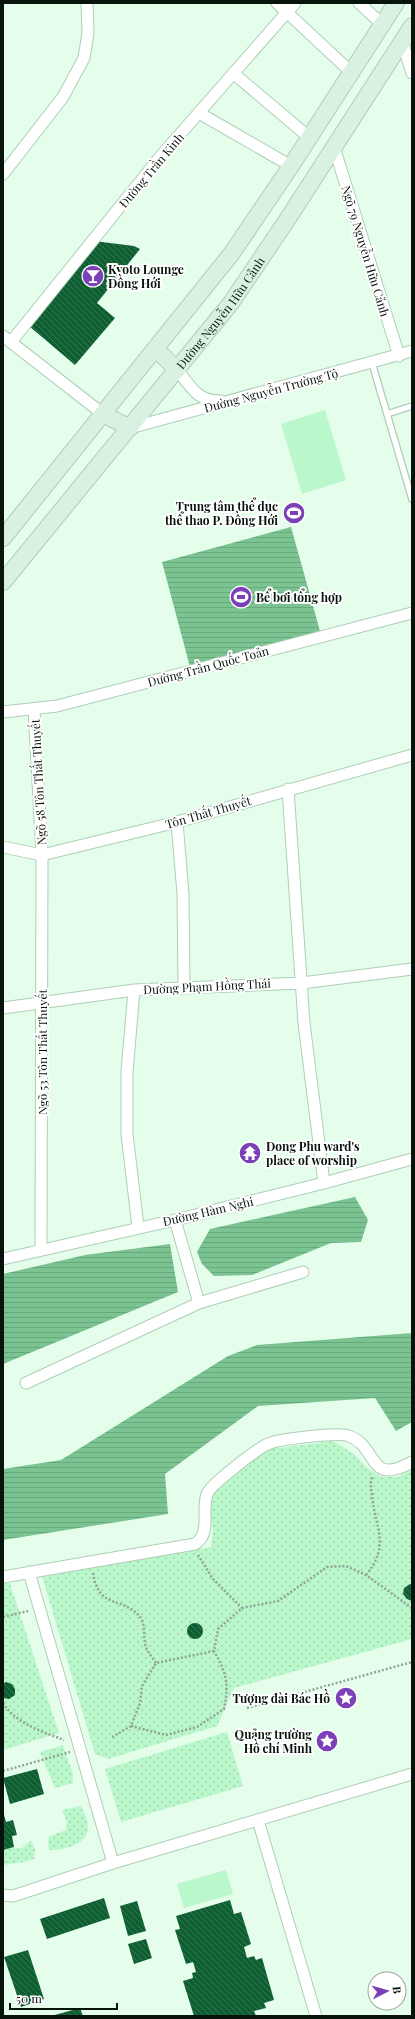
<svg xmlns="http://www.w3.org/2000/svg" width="415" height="2019" font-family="'Playfair Display',serif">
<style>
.grass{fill:url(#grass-dots)}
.pitch{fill:#baf7cb}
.water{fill:url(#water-rules)}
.building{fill:url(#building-back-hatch)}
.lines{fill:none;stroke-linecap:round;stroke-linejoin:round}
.service-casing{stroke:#afceb7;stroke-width:8}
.minor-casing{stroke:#afceb7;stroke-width:13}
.secondary-casing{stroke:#afceb7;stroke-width:18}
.path{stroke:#90a596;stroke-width:2.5;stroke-dasharray:2 2;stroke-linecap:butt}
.service{stroke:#fff;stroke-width:5.5}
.minor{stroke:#fff;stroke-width:11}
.secondary{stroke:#d8f1e0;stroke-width:16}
.labels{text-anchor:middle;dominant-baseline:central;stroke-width:4;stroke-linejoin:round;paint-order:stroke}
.street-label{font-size:12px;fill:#07130b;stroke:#fff}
.poi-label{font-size:12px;font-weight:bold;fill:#07130b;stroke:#fff;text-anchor:start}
</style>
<defs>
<pattern id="grass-dots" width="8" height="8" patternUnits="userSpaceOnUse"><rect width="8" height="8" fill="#baf7cb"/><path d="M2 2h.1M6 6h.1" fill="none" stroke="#9ed3ad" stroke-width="1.8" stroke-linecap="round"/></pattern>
<pattern id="water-rules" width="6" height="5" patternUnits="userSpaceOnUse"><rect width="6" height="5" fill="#7bc492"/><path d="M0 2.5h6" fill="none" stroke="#69a87d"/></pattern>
<pattern id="building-back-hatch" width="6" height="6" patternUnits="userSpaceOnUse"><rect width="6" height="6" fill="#0d5f32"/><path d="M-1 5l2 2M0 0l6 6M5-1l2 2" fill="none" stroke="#377553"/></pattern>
</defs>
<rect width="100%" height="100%" fill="#e4feeb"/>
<!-- grass -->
<path class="grass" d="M333,1441L354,1454L367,1468L382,1477H398L412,1469V1639L234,1688L217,1726L108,1759L95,1754L42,1576L211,1547L213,1529L209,1507L213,1495L224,1481L270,1449Z
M8,1578L59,1733L3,1750V1579Z
M227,1732L243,1786L121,1822L105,1769Z
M63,1745L73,1774V1783L55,1788L40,1752Z
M81,1806C83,1811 86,1816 87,1821C93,1843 67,1850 49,1850L48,1837L66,1830L67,1822L62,1810Z
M31,1840L35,1849L34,1859L24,1862L3,1865V1848H22Z"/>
<!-- pitch -->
<path class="pitch" d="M325,410L346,480L302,494L281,424Z
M226,1870L233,1894L184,1908L177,1884Z"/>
<!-- water -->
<path class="water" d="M291,527L320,631L190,667L162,562Z
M355,1197L368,1220L361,1242L331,1243L252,1275L214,1276L202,1264L197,1252L210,1229Z
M170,1244L178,1292L3,1364V1274L85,1255Z
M412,1333V1422L396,1431L375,1398L258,1406L165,1474L168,1514L3,1540V1469L61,1460L228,1356L257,1345Z"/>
<!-- building -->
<path class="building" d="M94,241L134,246L140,249L97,303L115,318L75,365L29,326Z
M410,1584L412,1585V1601L407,1599L403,1594L404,1588Z
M187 1631a8 8 0 1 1 16 0a8 8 0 1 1-16 0Z
M6,1682L12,1684L15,1689V1695L9,1699L3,1698V1684Z
M37,1769L44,1794L10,1804L3,1778Z
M3,1811L6,1822L13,1820L17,1835L12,1836L14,1847L3,1850Z
M104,1898L110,1918L47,1939L40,1919Z
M230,1900L234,1914L241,1912L251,1944L244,1947L247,1958L254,1956L256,1960L262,1958L274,2000L264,2003L266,2008L254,2011L256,2016H194L183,1981L193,1978L192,1973L196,1972L193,1962L186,1964L175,1930L180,1929L176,1916Z
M137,1901L146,1931L128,1936L120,1906Z
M146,1939L152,1958L134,1964L128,1944Z
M28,1950L44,1999L21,2007L4,1957Z
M80,2008L83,2016H51Z"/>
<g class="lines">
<!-- service casing -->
<g class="service-casing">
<path id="service" d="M372,363L412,499
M387,414L412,406"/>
</g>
<!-- minor casing -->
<g class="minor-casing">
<path id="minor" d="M277,3L352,73
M359,3L383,25
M402,41L412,73
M233,73L310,138
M199,113L291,166
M334,147L399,356
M3,174L63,97L84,58L88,33L87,3
M3,336L103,414
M11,342L160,157L295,3
M177,370C192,387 196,401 221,401
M130,428L412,351
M34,709L42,855L41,1249
M3,712L57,706L412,613
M288,789L304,1023L324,1183
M177,822L183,894L184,986
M3,847L42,855L177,822L412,755
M134,990L127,1072V1134L138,1227
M3,1008L134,990L302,983L412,969
M3,1259L175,1220L324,1183L412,1159
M199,1303L303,1272
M26,1383L199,1303L175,1220
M29,1572L113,1863
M3,1577L195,1544C212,1533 201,1511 207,1494C210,1485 258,1448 268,1444C278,1439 339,1432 349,1436C379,1447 367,1487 412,1462
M258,1820L316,2016
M3,1895L13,1896L113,1863L412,1774"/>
</g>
<!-- secondary casing -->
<g class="secondary-casing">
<g id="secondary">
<path d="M156,349L177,370"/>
<path d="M103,414L130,428"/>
<path d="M3,538L232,253L291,166L396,3"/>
<path id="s1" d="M3,582L231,303L289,217L412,26"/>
</g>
</g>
<!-- path -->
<path class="path" d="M198,1555L213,1579L242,1608
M93,1573C99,1611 122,1595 140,1617C146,1624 143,1639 146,1647C148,1653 153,1658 156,1663
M366,1575C391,1544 375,1529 372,1495C371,1489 370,1483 372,1477
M3,1617L28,1611
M3,1703C15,1723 43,1732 64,1740
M247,1708L412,1662
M131,1726L166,1735L197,1727L224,1709C229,1683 227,1674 214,1651
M112,1737L131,1726L140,1703L142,1686L156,1663L214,1651L218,1629L242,1608L278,1601L327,1567L346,1566L366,1575L412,1608
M3,1771L70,1752"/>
<!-- service -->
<use href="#service" class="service"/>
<!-- minor -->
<use href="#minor" class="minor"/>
<!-- secondary -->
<use href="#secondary" class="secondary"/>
</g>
<!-- icons -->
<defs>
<g id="bar-disc" transform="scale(1.15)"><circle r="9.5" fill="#7b40b6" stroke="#fff"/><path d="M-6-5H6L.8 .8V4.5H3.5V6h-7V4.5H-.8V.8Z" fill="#fff"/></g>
<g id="stadium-disc" transform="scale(1.15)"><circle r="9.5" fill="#7b40b6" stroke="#fff"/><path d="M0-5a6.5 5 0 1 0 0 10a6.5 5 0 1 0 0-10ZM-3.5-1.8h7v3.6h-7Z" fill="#fff"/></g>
<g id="temple-disc" transform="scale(1.15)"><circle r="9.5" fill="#7b40b6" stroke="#fff"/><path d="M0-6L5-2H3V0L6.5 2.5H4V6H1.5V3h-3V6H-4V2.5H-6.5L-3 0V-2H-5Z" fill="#fff"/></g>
<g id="sight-disc" transform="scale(1.15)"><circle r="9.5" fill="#7b40b6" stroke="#fff"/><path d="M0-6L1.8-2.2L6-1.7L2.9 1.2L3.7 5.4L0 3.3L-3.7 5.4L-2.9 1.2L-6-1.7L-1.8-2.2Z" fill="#fff"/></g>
</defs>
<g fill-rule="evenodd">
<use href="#bar-disc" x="93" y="276"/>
<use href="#stadium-disc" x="294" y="513"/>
<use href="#stadium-disc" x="241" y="597"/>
<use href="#temple-disc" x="250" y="1153"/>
<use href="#sight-disc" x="346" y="1698"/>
<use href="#sight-disc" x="327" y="1741"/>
</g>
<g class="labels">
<!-- street labels -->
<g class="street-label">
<text transform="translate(151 170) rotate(-50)">Đường Trần Kinh</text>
<text transform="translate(366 251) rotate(73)">Ngõ 79 Nguyễn Hữu Cảnh</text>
<text stroke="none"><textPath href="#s1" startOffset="346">Đường Nguyễn Hữu Cảnh</textPath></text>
<text transform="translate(271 390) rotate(-15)">Đường Nguyễn Trường Tộ</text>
<text transform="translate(208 666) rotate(-15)">Đường Trần Quốc Toản</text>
<text transform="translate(38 782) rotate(-93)">Ngõ 58 Tôn Thất Thuyết</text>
<text transform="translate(208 812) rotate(-16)">Tôn Thất Thuyết</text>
<text transform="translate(207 986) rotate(-3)">Đường Phạm Hồng Thái</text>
<text transform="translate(42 1052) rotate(-90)">Ngõ 53 Tôn Thất Thuyết</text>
<text transform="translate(208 1211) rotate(-13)">Đường Hàm Nghi</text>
</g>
<!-- poi labels -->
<g class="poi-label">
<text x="108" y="269">Kyoto Lounge<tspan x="108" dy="14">Đồng Hới</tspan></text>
<text x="278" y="506" text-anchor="end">Trung tâm thể dục<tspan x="278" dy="14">thể thao P. Đồng Hới</tspan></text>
<text x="256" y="597">Bể bơi tổng hợp</text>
<text x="266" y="1146">Dong Phu ward's<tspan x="266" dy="14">place of worship</tspan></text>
<text x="330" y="1698" text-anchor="end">Tượng đài Bác Hồ</text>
<text x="312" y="1734" text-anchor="end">Quảng trường<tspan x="312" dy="14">Hồ chí Minh</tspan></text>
</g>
</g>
<!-- border -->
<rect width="415" height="2019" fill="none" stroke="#07130b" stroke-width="8"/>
<!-- north arrow -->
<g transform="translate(387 1991) rotate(84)"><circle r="19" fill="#ffffff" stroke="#9ca19d"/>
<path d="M0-3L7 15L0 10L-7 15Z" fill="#7b40b6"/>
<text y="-6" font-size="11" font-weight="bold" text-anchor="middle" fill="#07130b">B</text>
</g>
<!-- scale -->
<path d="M10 2003v6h107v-6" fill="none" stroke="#07130b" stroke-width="2"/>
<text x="16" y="2003" font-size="12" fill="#07130b" stroke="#ffffff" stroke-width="3" paint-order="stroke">50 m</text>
</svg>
